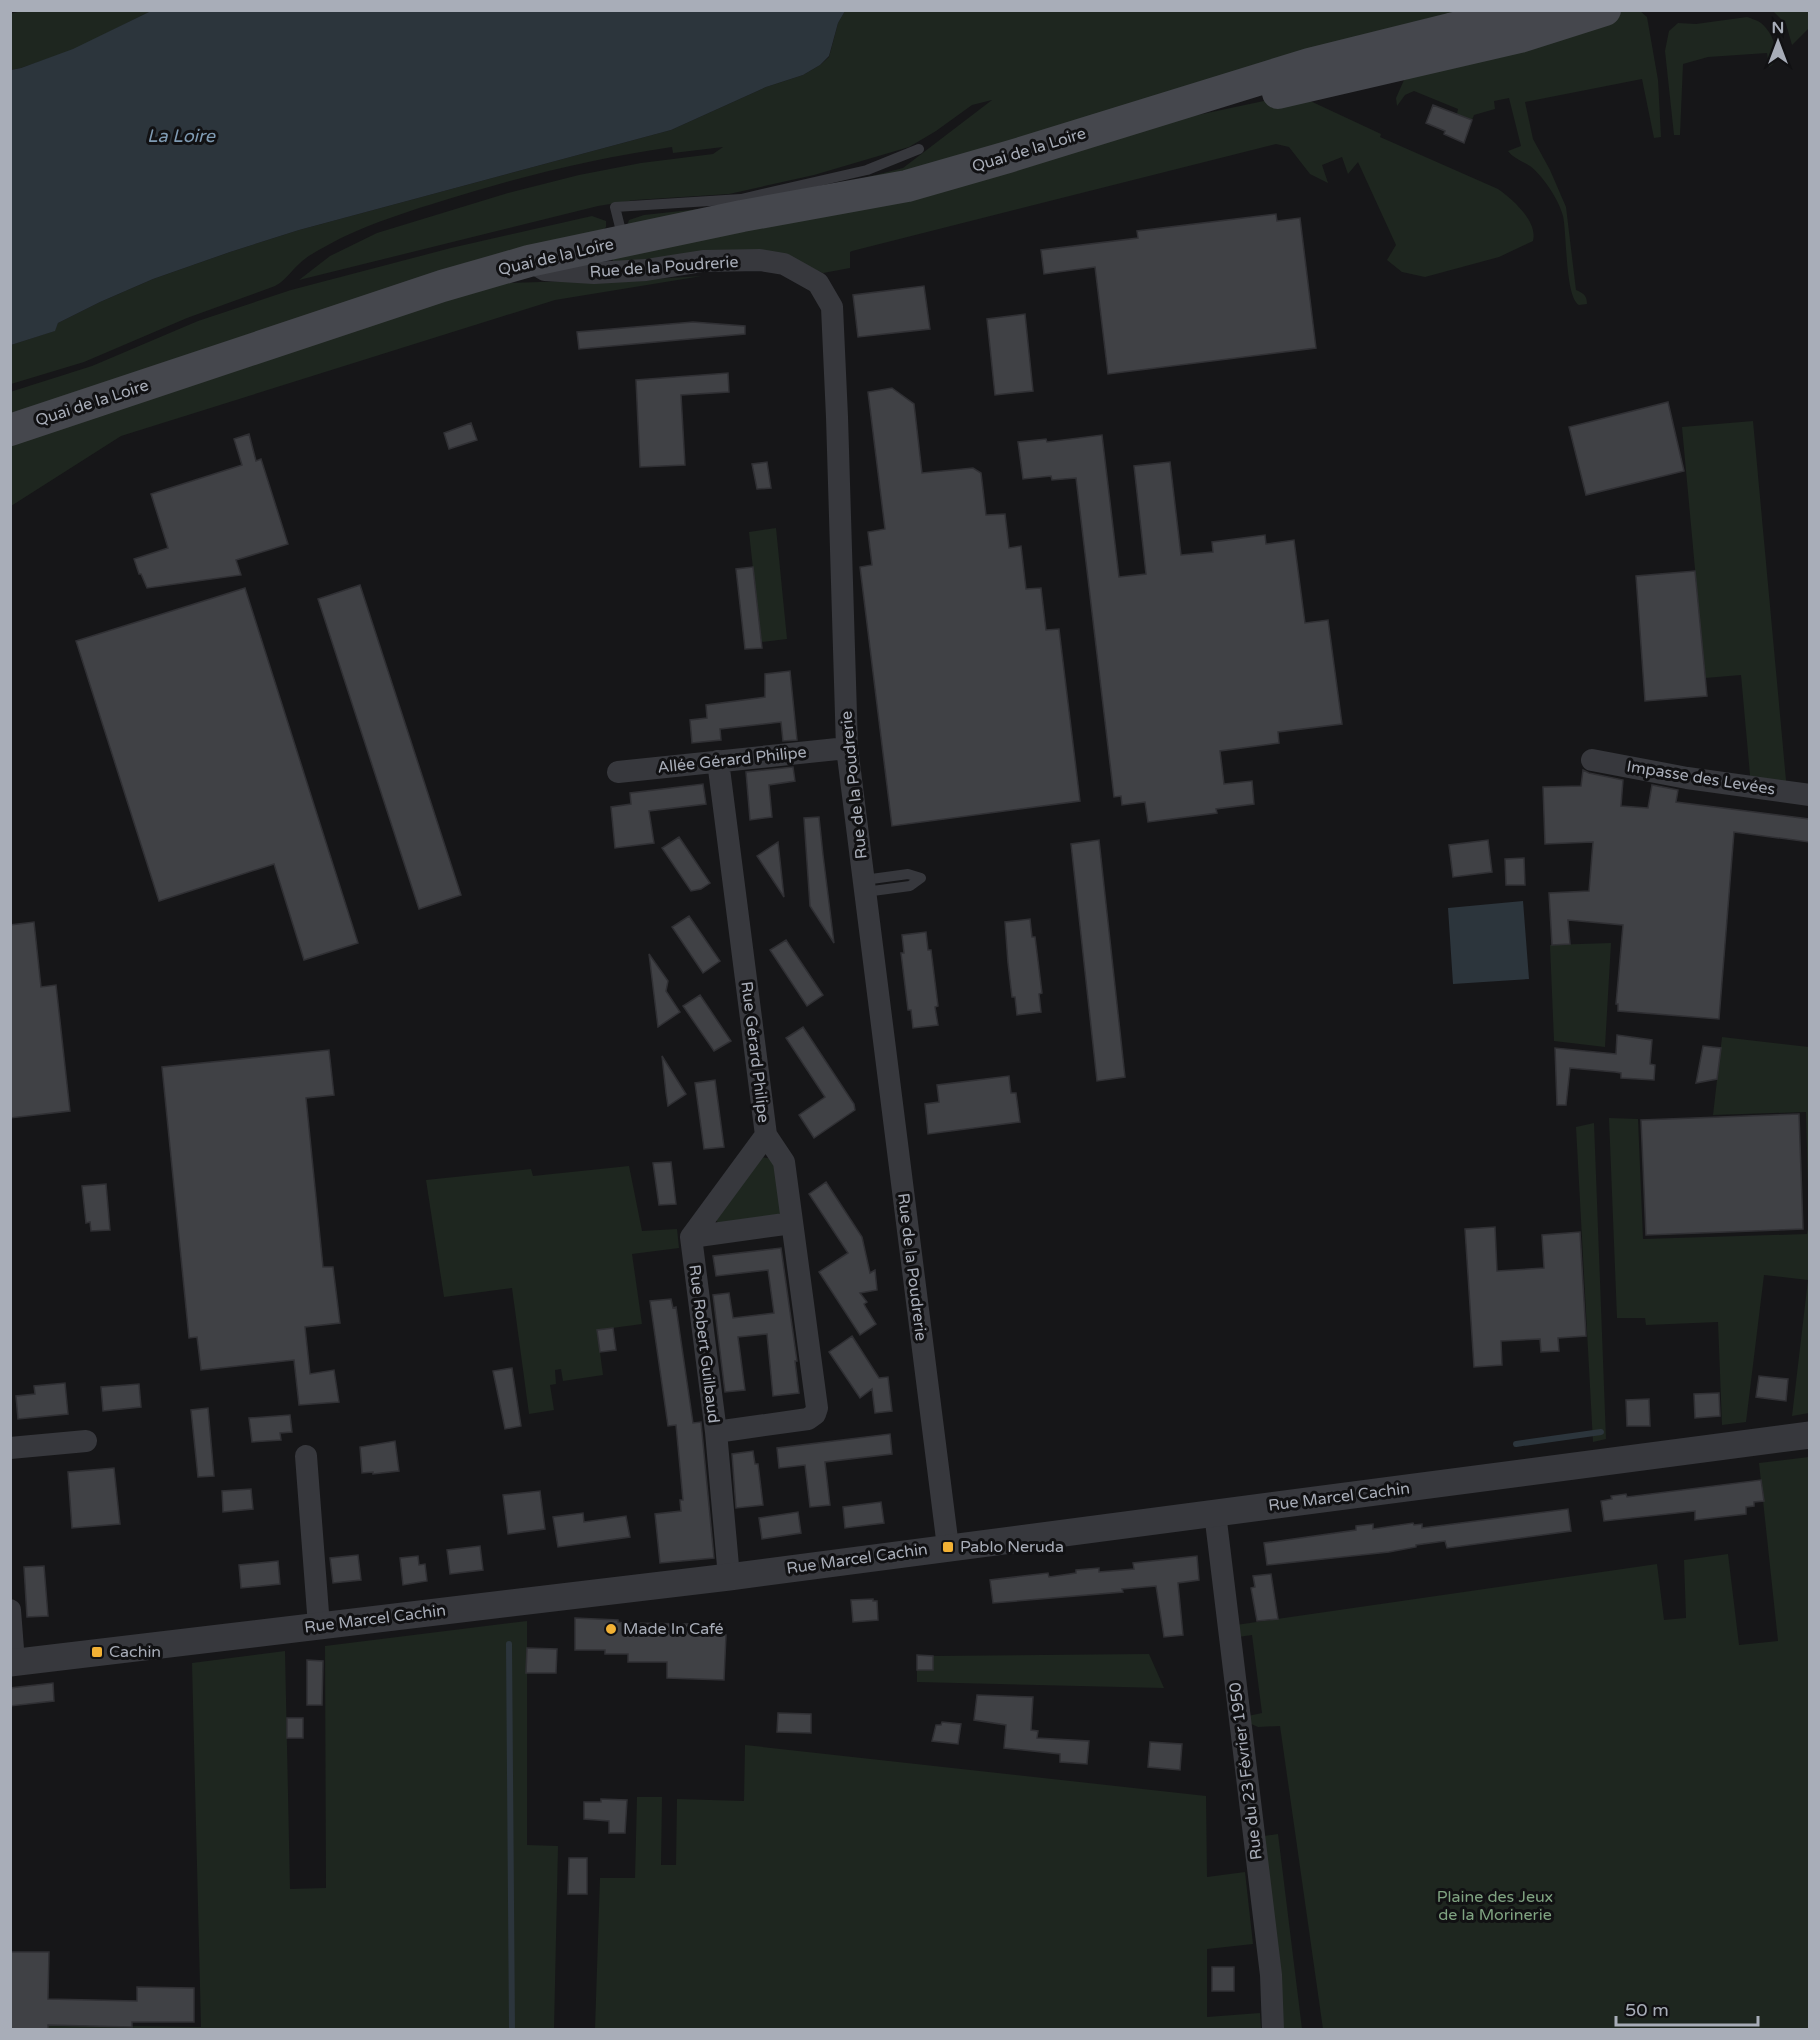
<svg xmlns="http://www.w3.org/2000/svg" width="1820" height="2040" font-family="'Varela Round',sans-serif">
<style>
.green{fill:#1e261f}
.water{fill:#2c353c}
.lines{fill:none;stroke-linecap:round;stroke-linejoin:round}
.stream{stroke:#2c353c;stroke-width:6}
.building{fill:#404145;stroke:#303034;stroke-width:1.5}
.service{stroke:#37383d;stroke-width:10}
.minor{stroke:#37383d;stroke-width:22}
.tertiary{stroke:#37383d;stroke-width:27}
.secondary{stroke:#45474d;stroke-width:32}
.poi-dot{fill:#f2b134;stroke:#111113;stroke-width:2}
.labels{text-anchor:middle;dominant-baseline:central;stroke-width:6;stroke-linejoin:round;paint-order:stroke}
.street-label{font-size:16px;fill:#a8adb8;stroke:#111113}
.poi-label{font-size:16px;fill:#a8adb8;stroke:#111113;text-anchor:start}
.park-label{font-size:16px;fill:#7fa381;stroke:#111113}
.water-label{font-size:18px;font-style:italic;fill:#7f9bb3;stroke:#111113}
</style>
<rect width="100%" height="100%" fill="#161618"/>
<!-- green -->
<path class="green" d="M25,10L151,11L73,50L21,68L11,70L10,14Z
M845,11H1503C1428,28 1352,44 1278,65C1159,98 1042,141 923,172C828,196 731,212 634,228L627,226L629,220L644,215L745,204L829,187L903,168L992,100L972,105L936,131L909,147L814,175L729,194L635,200L598,206L299,280L330,256L377,233L508,193L579,175L641,163L713,154L723,147L673,153L672,147C595,158 519,177 445,200C409,211 375,222 341,238C327,246 310,253 299,264C290,272 286,280 275,286L187,318L84,362L11,384V345L54,331L58,323L100,302L153,279L230,252L299,230L671,130L766,87L803,75L820,65L829,57L838,23Z
M1625,11H1640L1647,17L1658,80L1661,137L1654,138L1642,79L1525,102L1533,139L1550,170L1566,207L1576,290C1583,293 1587,295 1587,304L1579,305C1565,297 1567,234 1563,216C1559,200 1543,176 1530,166C1522,161 1513,158 1508,151L1521,146L1509,98L1494,101L1495,109L1474,115L1472,120L1457,114L1458,109L1414,91L1405,95L1397,106L1396,98L1404,80L1577,23Z
M1773,11H1809V28L1792,45L1786,24Z
M1747,17C1752,19 1757,20 1761,23C1772,31 1784,59 1769,67L1767,53L1708,57L1683,64L1680,135H1674L1665,51L1669,31L1678,23L1696,24Z
M1288,96L1306,99L1381,134L1380,137L1498,189C1512,199 1538,221 1533,241L1499,257L1425,277L1402,272L1387,260L1396,245L1358,162L1348,174L1342,157L1322,165L1328,183L1310,174L1289,147L1276,144L852,251L850,252V268L823,273L795,260L613,261V259L1193,116Z
M592,216L606,221V227L602,231L11,416L10,392L92,366L198,321L291,290L451,248Z
M702,276L555,300L121,436L11,506L10,441L452,297L505,283L572,281L589,283Z
M1753,421L1787,791L1751,786L1741,675L1705,678L1682,427Z
M776,528L787,639L761,642L749,532Z
M1611,943L1605,1047L1554,1041L1550,945Z
M1722,1037L1809,1047V1413L1792,1416L1808,1280L1764,1275L1746,1422L1722,1425L1718,1322L1646,1325L1645,1318H1617L1609,1118L1638,1119L1643,1239L1807,1234L1809,1224L1806,1112L1713,1115Z
M1594,1123L1606,1439L1593,1442L1576,1127Z
M760,1157L774,1159L783,1207L779,1215L718,1223L715,1218Z
M629,1166L642,1231L677,1229L679,1248L632,1254L642,1324L597,1330L603,1375L563,1381L561,1369L555,1370L556,1384L550,1385L554,1410L529,1414L512,1288L444,1297L426,1180L531,1169L533,1176Z
M1809,1457V2029H1323L1280,1726L1258,1727L1249,1723L1248,1716L1262,1713L1252,1635L1238,1637L1236,1625L1657,1564L1664,1620L1686,1618L1684,1560L1728,1554L1739,1645L1778,1641L1759,1463Z
M527,1621V1845L558,1846L554,2029L48,2030V2025L201,2027L192,1663L285,1651L290,1889L326,1888L325,1646Z
M1149,1654L1164,1688L917,1682V1670H933V1656Z
M745,1745L1206,1796L1207,1877L1245,1872L1253,1944L1207,1949V2017L1260,2013L1261,2029H595L600,1878H635L637,1797H662L661,1865H676L677,1799L744,1801Z
M1278,1834L1302,2029H1283L1264,1836Z"/>
<!-- water -->
<path class="water" d="M151,11V10L845,11L838,23L829,56L820,65L803,75L766,87L671,130L299,230L230,252L153,279L100,302L58,323L55,331L11,345V70L21,68L73,49Z
M1523,901L1529,979L1453,984L1448,908Z"/>
<g class="lines">
<!-- stream -->
<path class="stream" d="M1516,1444L1601,1432
M509,1644L512,2030"/>
</g>
<!-- building -->
<path class="building" d="M1433,105L1472,120L1464,143L1444,134L1445,131L1426,123Z
M1276,214L1277,221L1300,218L1316,348L1108,374L1095,267L1044,274L1041,250L1138,238L1137,231Z
M924,286L930,329L858,337L853,295Z
M1025,314L1033,391L995,395L987,319Z
M693,322L745,326V334L579,349L577,332Z
M728,373L729,392L681,395L685,465L640,467L636,380Z
M892,388L914,404L922,473L973,468L981,473L986,515L1005,514L1009,548L1021,546L1026,589L1041,588L1046,630L1059,629L1080,801L892,826L860,567L872,565L868,532L885,529L868,392Z
M1668,402L1684,471L1586,495L1569,427Z
M471,423L477,440L449,449L444,433Z
M249,434L256,461L261,459L288,544L236,560L241,575L147,588L141,574H139L134,559L168,548L151,494L242,465L234,439Z
M1102,435L1119,577L1146,574L1134,466L1170,462L1181,555L1213,552L1212,542L1265,535L1266,544L1294,540L1305,623L1328,620L1342,724L1278,732L1279,743L1220,751L1224,784L1252,781L1254,804L1216,809L1217,813L1148,822L1145,802L1122,805L1121,796L1114,797L1076,478L1052,480L1051,476L1023,479L1018,442L1046,439L1047,442Z
M767,462L771,488L757,489L752,464Z
M753,567L762,648L745,649L736,569Z
M1695,571L1707,696L1645,701L1636,576Z
M360,585L461,895L419,909L318,599Z
M245,588L358,943L304,960L274,864L159,901L76,641Z
M790,671L797,740L783,741L781,722L720,729L721,740L692,743L690,720L707,718L706,705L765,697V674Z
M793,767L795,781L769,785L772,817L750,820L746,772Z
M1583,770L1589,773L1623,780L1621,806L1648,808L1652,785L1678,790L1676,802L1809,819V842L1734,832L1719,1019L1618,1011V1004H1616L1623,925L1568,920L1570,944L1552,945L1549,893L1589,891L1593,842L1545,844L1543,787L1581,786Z
M703,784L706,804L649,811L654,843L615,848L611,807L631,804L630,793Z
M819,817L823,855L834,943L810,906L804,818Z
M679,837L710,883L701,889L691,891L662,848Z
M1099,840L1125,1077L1097,1081L1071,844Z
M1488,840L1492,872L1453,877L1449,845Z
M778,842L784,897L757,856Z
M1524,858L1525,885H1506L1505,859Z
M689,916L720,961L703,973L672,927Z
M1030,919L1032,937H1035L1042,993L1039,994L1041,1012L1017,1015L1015,997H1012L1008,963L1005,922Z
M34,922L41,987L56,985L70,1111L10,1118V925Z
M926,932L928,950H931L938,1006L935,1007L938,1025L913,1028L911,1010H908L901,953H904L902,935Z
M786,940L823,995L807,1006L770,950Z
M649,954L668,981L666,991L680,1012L658,1027Z
M700,995L731,1041L714,1051L683,1006Z
M803,1027L854,1104L855,1110L814,1138L799,1115L825,1097L786,1038Z
M1617,1035L1652,1040L1650,1064L1655,1065L1654,1080L1621,1078V1073L1615,1072L1570,1068L1566,1105H1557L1555,1048L1616,1054Z
M1703,1046L1721,1048L1717,1079L1696,1083Z
M329,1050L334,1095L306,1098L323,1267H333L340,1323L305,1327L310,1374L334,1370L339,1402L299,1405L294,1360L201,1370L197,1337L189,1338L162,1067Z
M662,1056L686,1094L668,1106L666,1093Z
M1009,1076L1011,1093H1016L1020,1122L928,1134L925,1104L939,1102L937,1085Z
M715,1080L724,1147L704,1149L695,1083Z
M1799,1114L1803,1229L1646,1235L1641,1120Z
M671,1162L676,1204L659,1205L653,1163Z
M826,1182L862,1237L870,1273L875,1270L877,1290L860,1293L867,1302L864,1304L866,1308L876,1324L860,1335L819,1272L848,1253L809,1194Z
M106,1184L110,1230L91,1231L90,1222L86,1223L82,1186Z
M1495,1227L1497,1271L1544,1268L1542,1235L1580,1232L1586,1336L1558,1338L1559,1351L1541,1352L1540,1339L1501,1341L1502,1365L1474,1367L1465,1229Z
M781,1248L797,1361H795L799,1393L773,1396L767,1334L738,1337L745,1390L725,1392L713,1295L729,1293L733,1318L774,1313L768,1270L716,1276L713,1256Z
M671,1299L673,1308L676,1307L693,1423L701,1422L714,1558L660,1563L655,1514L681,1511L680,1500H683L676,1425L668,1426L650,1301Z
M613,1328L616,1350L600,1352L597,1330Z
M852,1336L879,1378L888,1377L892,1411L875,1413L872,1389L860,1398L829,1352Z
M512,1368L521,1426L505,1429L493,1371Z
M1759,1376L1788,1379L1786,1401L1756,1397Z
M65,1383L68,1414L18,1419L16,1396L35,1394L34,1386Z
M139,1384L141,1407L103,1411L101,1387Z
M1719,1393L1720,1416L1695,1418L1694,1394Z
M1649,1399L1650,1426H1627L1626,1400Z
M208,1408L214,1476L198,1477L191,1410Z
M290,1415L292,1432L280,1433L281,1440L252,1442L249,1418Z
M890,1434L892,1454L825,1462L830,1505L810,1507L805,1465L779,1468L777,1448Z
M395,1441L399,1471L373,1474V1472L362,1473L360,1447Z
M753,1451L755,1464H758L763,1505L736,1508L732,1454Z
M114,1468L120,1524L72,1528L68,1472Z
M1761,1480L1764,1501L1754,1502V1506L1746,1507V1514L1695,1520V1511L1604,1521L1601,1501L1612,1499L1611,1496L1626,1494L1627,1497Z
M251,1489L253,1509L223,1512L222,1491Z
M540,1491L545,1529L508,1534L503,1495Z
M881,1502L884,1523L845,1528L843,1507Z
M1568,1509L1571,1531L1447,1548L1445,1541L1416,1545V1547L1389,1552L1267,1565L1264,1543L1356,1530V1526L1373,1524V1529L1413,1523L1414,1525L1422,1524V1528Z
M798,1512L801,1533L762,1539L759,1518Z
M583,1513L584,1522L626,1516L630,1537L558,1547L553,1517Z
M480,1546L483,1570L450,1574L447,1550Z
M358,1555L361,1580L333,1583L330,1558Z
M418,1556L419,1565L425,1564L427,1581L403,1585L400,1558Z
M1197,1556L1199,1580L1178,1583L1183,1635L1164,1637L1156,1586L1122,1589L1123,1592L993,1603L990,1580L1048,1573L1049,1577L1076,1573V1570L1099,1568V1572L1134,1569L1133,1563Z
M278,1561L280,1584L241,1588L239,1565Z
M44,1566L48,1616L27,1617L24,1567Z
M1271,1574L1278,1619L1257,1621L1251,1588L1255,1587L1253,1576Z
M873,1599V1601H877L878,1620L853,1622L851,1600Z
M575,1618L618,1620V1622L623,1623L693,1624V1635H726L724,1680L667,1678V1662H628V1654H605V1650H575Z
M527,1648L557,1649L556,1673H526Z
M917,1655L933,1656V1670H917Z
M307,1660L323,1661L322,1705H307Z
M53,1683L54,1701L10,1706V1688Z
M977,1695L1033,1697L1031,1730L1038,1731L1037,1738L1089,1741L1087,1764L1060,1762V1754L1004,1748L1006,1725L974,1720Z
M778,1713L811,1714V1733L777,1732Z
M287,1718H303V1738H287Z
M942,1722L961,1724L958,1744L932,1741L936,1725H941Z
M1150,1742L1182,1744L1180,1770L1148,1767Z
M601,1799L627,1800L625,1833H609V1821L584,1819V1802H601Z
M569,1858H587V1894H568Z
M10,1952H49L48,1999L137,2001V1987L194,1988V2022H132V2027L48,2025V2030H10Z
M1212,1967H1234V1991H1212Z"/>
<g class="lines">
<!-- service -->
<path class="service" d="M623,239L615,207L741,199L867,170L919,149
M864,880L908,874L921,878L910,886L865,892"/>
<!-- minor -->
<path class="minor" d="M530,261L545,270L594,273L646,270L703,261L760,260L784,264L818,283L832,307L837,417L847,748L948,1547
M1592,760L1687,778L1810,795
M618,772L847,748
M691,1237L792,1223
M716,1432L808,1419L815,1414L817,1408L784,1162L766,1135L718,761
M10,1448L86,1441
M306,1456L319,1626
M1215,1513L1271,1975L1273,2030
M729,1577L716,1432L691,1237L766,1135
M10,1610L14,1662"/>
<!-- tertiary -->
<path class="tertiary" d="M10,1663L729,1577L1810,1435"/>
<!-- secondary -->
<path class="secondary" d="M1278,93L1520,37L1605,10
M10,430L442,286L529,261L742,216L907,186L1008,157L1309,64L1450,29L1539,10"/>
</g>
<!-- markers -->
<g class="poi-dot">
<rect x="942" y="1541" width="12" height="12" rx="3"/>
<circle cx="611" cy="1629" r="6"/>
<rect x="91" y="1646" width="12" height="12" rx="3"/>
</g>
<g class="labels">
<!-- street labels -->
<g class="street-label">
<text transform="translate(1029 150) rotate(-17)">Quai de la Loire</text>
<text transform="translate(556 257) rotate(-13)">Quai de la Loire</text>
<text transform="translate(664 267) rotate(-4)">Rue de la Poudrerie</text>
<text transform="translate(92 403) rotate(-18)">Quai de la Loire</text>
<text transform="translate(732 760) rotate(-6)">Allée Gérard Philipe</text>
<text transform="translate(1701 778) rotate(9)">Impasse des Levées</text>
<text transform="translate(854 785) rotate(-96)">Rue de la Poudrerie</text>
<text transform="translate(755 1052) rotate(83)">Rue Gérard Philipe</text>
<text transform="translate(912 1267) rotate(83)">Rue de la Poudrerie</text>
<text transform="translate(704 1344) rotate(83)">Rue Robert Guilbaud</text>
<text transform="translate(1339 1497) rotate(-7)">Rue Marcel Cachin</text>
<text transform="translate(857 1559) rotate(-8)">Rue Marcel Cachin</text>
<text transform="translate(375 1619) rotate(-7)">Rue Marcel Cachin</text>
<text transform="translate(1246 1771) rotate(-97)">Rue du 23 Février 1950</text>
</g>
<!-- poi labels -->
<g class="poi-label">
<text x="960" y="1547">Pablo Neruda</text>
<text x="623" y="1629">Made In Café</text>
<text x="109" y="1652">Cachin</text>
</g>
<!-- park labels -->
<g class="park-label">
<text x="1495" y="1897">Plaine des Jeux<tspan x="1495" dy="18">de la Morinerie</tspan></text>
</g>
<!-- water labels -->
<g class="water-label">
<text x="181" y="136">La Loire</text>
</g>
</g>
<!-- border -->
<rect width="1820" height="2040" fill="none" stroke="#a8adb8" stroke-width="24"/>
<!-- north arrow -->
<g transform="translate(1778 42)" stroke="#111113" stroke-width="4.5" paint-order="stroke">
<path d="M0-4.5L10 22L0 15L-10 22Z" fill="#a8adb8"/>
<text y="-9" font-size="16" font-weight="bold" text-anchor="middle" fill="#a8adb8">N</text>
</g>
<!-- scale -->
<path d="M1616 2016v9h142v-9" fill="none" stroke="#a8adb8" stroke-width="3"/>
<text x="1625" y="2016" font-size="18" fill="#a8adb8" stroke="#111113" stroke-width="4.5" paint-order="stroke">50 m</text>
</svg>
